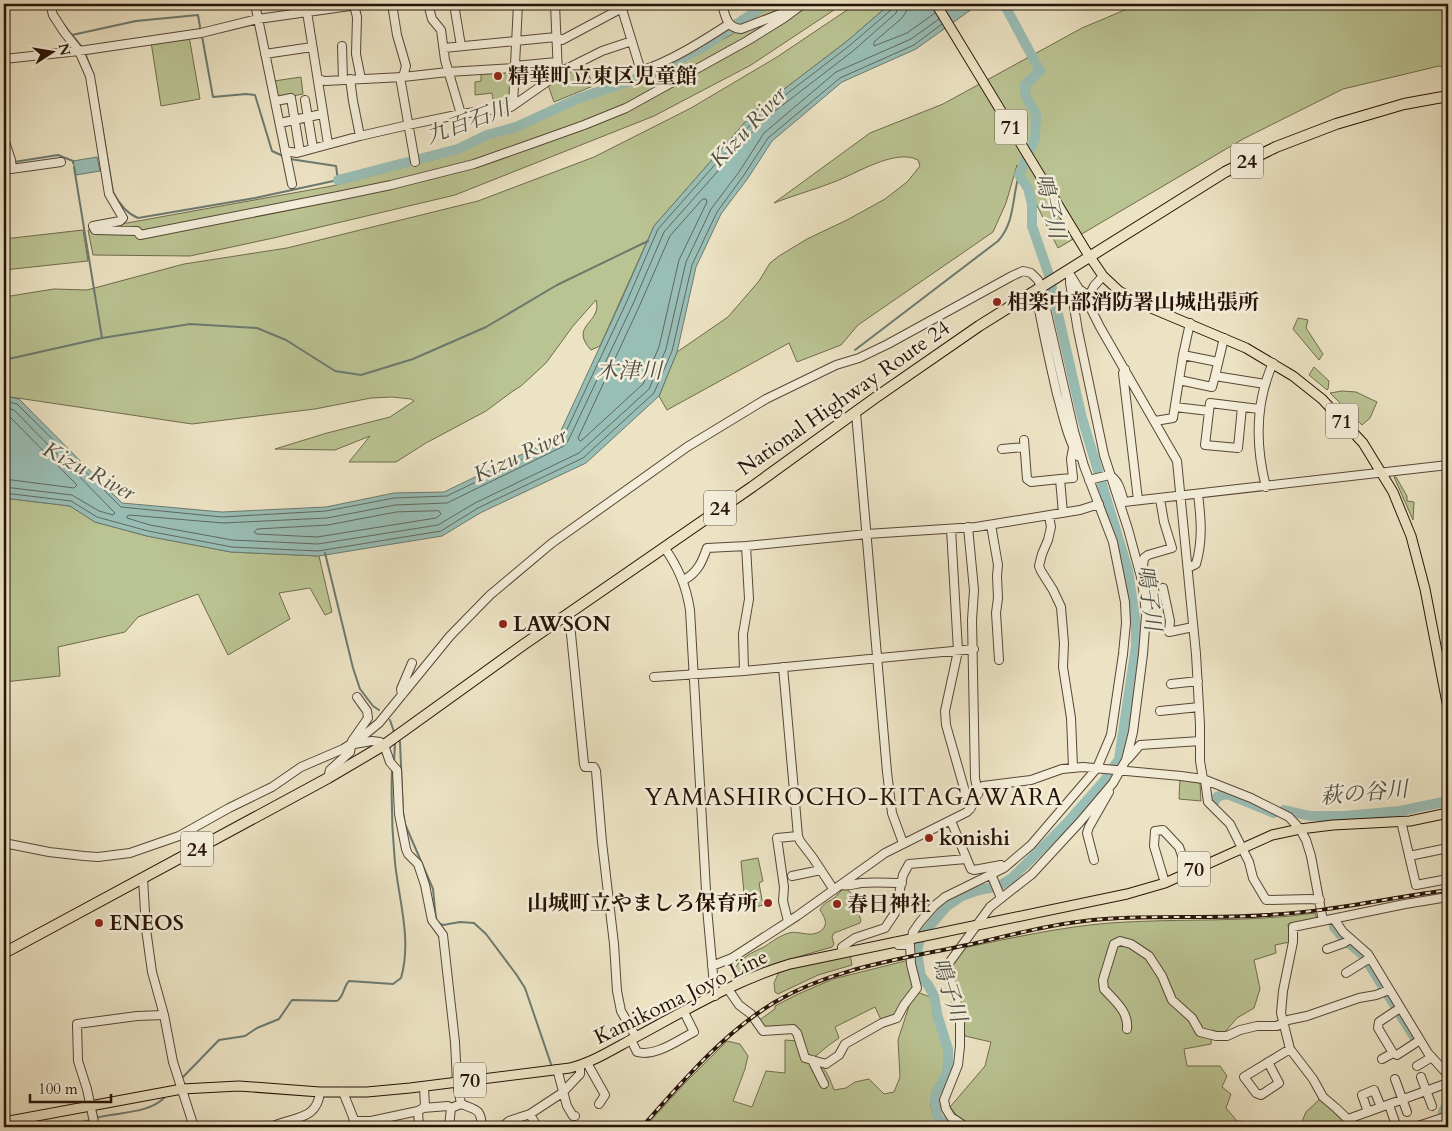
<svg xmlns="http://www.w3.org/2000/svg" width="1452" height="1131" font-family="Cardo,'Noto Serif JP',serif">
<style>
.green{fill:#bac392;stroke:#706b4c}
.water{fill:#99beb6;stroke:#6b7a70}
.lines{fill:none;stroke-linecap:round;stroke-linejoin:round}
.shore{stroke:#60685e;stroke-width:1}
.stream{stroke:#6b7a70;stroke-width:2}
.river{stroke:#99beb6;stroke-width:10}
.minor-casing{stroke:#584736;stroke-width:10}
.major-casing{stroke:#271307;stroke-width:11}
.highway-casing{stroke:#271307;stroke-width:12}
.minor{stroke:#f3edd9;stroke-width:8}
.major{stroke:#ece3c4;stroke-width:9}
.highway{stroke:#ece3c4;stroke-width:10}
.rail-casing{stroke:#271307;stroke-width:4}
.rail{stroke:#f3edd9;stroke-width:2;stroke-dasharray:5.5;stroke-linecap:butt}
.poi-dot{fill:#8f2418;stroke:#f3edd9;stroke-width:2}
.labels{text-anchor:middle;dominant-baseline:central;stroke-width:5;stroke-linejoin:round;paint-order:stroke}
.shield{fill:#f3edd9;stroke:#645446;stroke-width:1}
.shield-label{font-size:20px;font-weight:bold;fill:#271307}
.poi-label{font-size:21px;font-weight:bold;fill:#271307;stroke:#f3edd9;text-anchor:start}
.street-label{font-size:21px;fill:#271307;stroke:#f3edd9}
.water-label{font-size:22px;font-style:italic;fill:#4f4f44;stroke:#f3edd9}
.quarter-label{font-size:24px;letter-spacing:1px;fill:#271307;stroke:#f3edd9}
</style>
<rect width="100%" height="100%" fill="#ece3c4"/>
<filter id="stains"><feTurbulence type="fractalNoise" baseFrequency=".004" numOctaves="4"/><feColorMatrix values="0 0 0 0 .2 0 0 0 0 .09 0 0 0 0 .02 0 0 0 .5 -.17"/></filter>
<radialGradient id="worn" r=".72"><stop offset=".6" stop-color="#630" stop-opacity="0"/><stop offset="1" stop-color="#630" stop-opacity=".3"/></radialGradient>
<!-- green -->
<path class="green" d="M773,4H843L751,65L654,116L455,195L278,237L190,256L93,255L88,230L332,186L450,155L488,137L522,126L597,94L642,79L668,68L731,35Z
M856,4H890L846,42L754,112L654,226L600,346L591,350C568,325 603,323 596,300L573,326L546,363L521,386L513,391L486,411L426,443L396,462H349L370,436L335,450L275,449L327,433L390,417L414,401L411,399L392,397L371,398L315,409L192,424L4,396V297L54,289L87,290L184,264L287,248L478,201L594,157L691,108L777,57Z
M1139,4H1448V68L1439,66L1343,89L1243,139L1058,248L1017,165L1006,203L993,232L858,325L841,345L797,362L789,343L667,410L659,396L677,352L728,317L759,281L770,263L779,256L807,239L847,220L885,199L907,182L920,166L918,160C895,148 856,174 834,182C814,190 794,195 774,203L870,133L943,104L1082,28Z
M189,36L200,99L161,106L151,42Z
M585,64L593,86L554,102L548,85Z
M512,71L510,99L506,103L494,105L492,93L475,95V82L481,81V72Z
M301,77L303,94L277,99L274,81Z
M83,230L88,261L4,270V239Z
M1298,318L1308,320L1306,328L1323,354L1319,360L1293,329Z
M1314,367L1329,381L1328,389L1327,390L1309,375Z
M1342,391L1356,392L1377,402L1370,418L1362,425L1330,393Z
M1394,477H1396L1407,496V501L1414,502L1413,520Z
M4,498L70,506L95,522L147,536L231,552L319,556L332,612L325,615L310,588L279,593L290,619L228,655L198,594L138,617L125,632L58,647L60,676L4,682Z
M1180,779L1200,783L1201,801L1179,799Z
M758,858L763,881L759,883L763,905L752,908L749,893H744L741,861Z
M844,889L848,890L851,893L861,920L860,923L834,933L832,937L834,944L832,947L777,963L743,975L732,983C730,965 747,954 762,948C771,943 778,936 789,933C798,930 812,939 822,930C829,923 824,917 820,910C824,902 827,903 834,898C838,896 839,891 844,889Z
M1315,913L1317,919L1288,924L1290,942L1275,945L1276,953L1254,960L1260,989L1254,1008L1237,1018L1224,1033L1212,1030L1211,1044L1184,1049L1187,1066H1220L1227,1076L1222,1087L1231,1094L1226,1108L1237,1121L1300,1126L1306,1112L1321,1098L1344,1121L1342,1127H973L958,1117L950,1107L985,1066L991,1042L965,1036L960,1003L952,980L951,965L963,948C1012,938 1060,927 1110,923C1178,918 1247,923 1315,913Z
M850,954L852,965L818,975L778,994L775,992L774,983L779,972L823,959Z
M909,960L915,986L898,1016L882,1022L875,1007L835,1027L839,1038L829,1045L812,1059L806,1056L798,1032L764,1027L758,1021L775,1009V1006L796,995L833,979Z
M920,993L930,997C934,1018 946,1042 945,1062C943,1089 917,1098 941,1127H645L685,1083L727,1041L740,1044L748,1056L745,1069L733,1101L752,1107L766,1071L785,1073V1040L798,1041L803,1057C824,1066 826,1068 834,1090L846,1088L855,1082L869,1079L884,1094L894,1092L900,1077L898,1040L912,997Z"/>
<!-- water -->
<path class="water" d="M890,4H979L916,49L842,82L772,141L748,178L721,214L696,267L677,352L659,396L586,463L480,513L442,536L319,556L231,552L147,536L95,522L70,506L4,498V396L19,399L122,503L222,512L326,507L394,493L444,492L558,437L622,299L654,226L754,112L846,42Z
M97,157L100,171L76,175L73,161Z"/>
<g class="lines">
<!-- shore -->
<path class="shore" d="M899,4L896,13L853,51L762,121L664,232L633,304L568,441L564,446L447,503L395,505L327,518L223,523L129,515L127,516V518L150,525L232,540L318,544L438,525L475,503L579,453L649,389L666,349L686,262L711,209L739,172L764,133L836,72L911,39L939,19
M907,4L906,12L902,18L874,42V46L907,33L935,13
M703,199H706L707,202L679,260L659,347L643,384L582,440L580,441L578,438L639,307L670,236Z
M4,401L17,404L121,507L222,517L326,511L394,498L447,496L562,440L627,301L658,229L758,116L849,46L891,10L893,4
M4,407L14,410L115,513L113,515L99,511L72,495L4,487
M4,415L10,417L77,485L74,488L4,479
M4,493L71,501L97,517L148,531L232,547L318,551L441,531L478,508L583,458L654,393L672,351L692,265L717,212L744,175L768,138L840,78L914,45L942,24
M439,511L441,514L436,518L317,537L257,534L254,532L257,529L328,525L396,512Z"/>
<!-- stream -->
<path class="stream" d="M62,23L81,46
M72,35L136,21L198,15L200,27
M202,36L213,97L246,94L255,95L272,151L283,156
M85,53L93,74
M95,84L113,192C119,204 126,213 138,218L255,198L338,180L336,166L290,159
M14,162L58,155L73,161V163
M74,167L102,338
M855,350L998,241C1015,223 1012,197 1019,175
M4,360L102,338L190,324L257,328L286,340L335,371L361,375L413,359L486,327L557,285L648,241
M325,553L353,668L360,689L373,706L379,710
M390,720L394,732
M398,738L400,742L403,812L405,824L433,889L436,919
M394,763L395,742
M438,923L443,925L460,922L474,923L486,934L516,974L525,988L552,1067
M183,1077L219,1040L245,1036L257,1028L279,1019L292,1000L337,1001C344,997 343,987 349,981L393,984L401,978C412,941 399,900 395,863C392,832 391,800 392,770
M95,1118C117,1112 148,1114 164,1098
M572,1119L578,1126L581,1127
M59,1127L91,1120"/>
<!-- river -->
<path class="river" d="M338,180L458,149L487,135L516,127L577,99L653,73L702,48L766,4
M1213,804L1217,797L1225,794L1230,795L1274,813
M1284,810L1310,816H1345L1400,811L1448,801
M1334,927L1344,939L1364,956L1416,1040
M1448,1101L1443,1112L1448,1127
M947,1127L937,1116L935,1101L936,1093L947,1073L948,1061V1049L937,1014L934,996L928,985L921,976L917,952L919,942L928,928L947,906L962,896L979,890L999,886L1012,878L1065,825L1104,781L1119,759L1136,646V625L1128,570L1082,418L1049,275L1032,226V204L1028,188L1019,175L1035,139L1036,114C1030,100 1025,104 1025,85L1040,71L1004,4"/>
<!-- minor casing -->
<g class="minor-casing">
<path id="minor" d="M50,4L53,15L64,32L79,51L90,76L109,194L123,218L120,221L93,226L95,230L137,231L140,235L338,196L391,185L474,164L528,145L584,125L626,108L747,41L784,18L803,4
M255,4L292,184
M392,4L397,35L406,66L403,77
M428,4L432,19L441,30L445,60L461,114
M454,4L461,46
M555,4L558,74
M722,4C725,16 727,28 741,29L793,9
M354,5L357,17L356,54L361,79
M621,6L641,71C673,60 701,42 729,24
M307,12L328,144
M342,46L343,80
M444,48L556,37L562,40L622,8
M265,54L312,47
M4,59L79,51L201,33L258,19L364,4
M514,66L557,62
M400,77L415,162
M318,79L325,81L403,77L448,72L514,68
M350,79L353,101L360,136
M305,100L313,148
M276,101L291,98L300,152
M513,105L518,4
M280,123L322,114
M4,139L11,160L12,169
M285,151L297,153L360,136L408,125L461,114L511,107L564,70L602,51L632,41
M4,170L61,162
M1071,276L1079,289L1089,296L1090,307L1100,327L1177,461L1196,654L1200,725V761L1203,779
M1036,291C1041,325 1049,359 1057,394C1063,415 1067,437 1078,456
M1089,296L1094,286L1103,276
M1183,355L1190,323
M1125,369L1123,373L1138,500
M1215,376L1224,338
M1179,380L1183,355L1218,362
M1175,407L1209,411
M1242,407L1238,448L1205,445L1210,403L1259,409
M856,413L887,772L892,813L903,843
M1155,421L1173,418L1179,380L1212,387L1215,376L1265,384
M1024,440L1027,479L1031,482L1060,479L1063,513
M1002,449L1024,447
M1060,479L1073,478L1071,459L1073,448
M1089,480L1109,475C1119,480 1121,492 1124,502L1448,465
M1266,487C1255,444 1255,403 1273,363
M1049,516L1051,527L1048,540L1042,554L1039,566L1041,571L1053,590L1061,607L1064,643L1063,667L1071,718L1073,767
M991,525L998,565L997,576L998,598L996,613L999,660
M968,527L974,590L972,620L975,778L978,794
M951,529L958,651L945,711L946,725L970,809
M664,547C678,567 686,585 690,610L707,908L715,996
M1188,568L1196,564C1203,540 1201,519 1198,494
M1142,575L1144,558L1148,555L1172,548L1164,522L1160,499
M684,580C698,572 702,562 707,548L746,546L867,534L976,527L1080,510L1099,504
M1163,588L1170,621L1169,632L1193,627
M569,614L584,764L585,767H594L596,771L602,842L614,944L617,991L621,1011L636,1037
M783,667L798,836L800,841L813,858L834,890
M744,671L743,634L749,599L746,546
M654,677L744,671L974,649
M1171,684L1198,681
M402,695L401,689L412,663
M1160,711L1199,707
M354,744L372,741L380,742L384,745L390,762L397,770L399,814L406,849L408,854L418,864L425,885L432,920L443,935L455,1042L457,1082L461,1104L451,1108L449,1127
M1128,759L1140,745L1200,741
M328,778L330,770L350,752L352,741L368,718L367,711L357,697
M1205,780L1208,802L1230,824L1249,862L1253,878L1266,900L1310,899L1320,900
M951,821L971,869L974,870L1001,865L1003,867
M1401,821L1416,885L1448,879
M4,843L49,852L84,856L98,857L130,853L179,836L229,808L272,787L301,767L343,749L363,736L379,723L450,636L490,595L552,543L687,447L766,399L836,365L859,358L888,344L1012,276L1023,271L1031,273L1038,280L1041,287L1074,431L1084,466L1113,542L1125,602L1126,623L1123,654L1111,735L1097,768L1031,845L1004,868L945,897L934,906L920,922L913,932L912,938
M1409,856L1448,848
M1094,860L1087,833L1089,827L1109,792
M991,874L1001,898
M792,876L821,870
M143,878L146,929L152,972L164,1015L173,1062L194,1127
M1165,883L1154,846L1155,831L1163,830L1179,847L1188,872
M841,885C848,887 854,884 861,883C875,882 888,883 902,883
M1334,919L1343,932L1368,954L1428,1053L1448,1075
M788,921L783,901L784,887L777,838L798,836
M1327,949L1344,943L1350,939
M842,952V947L855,938L885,928L895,913L903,875L909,864L966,859
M712,966L732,958L797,916L885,853L967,812C976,804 975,794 983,786L1031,780L1062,769L1083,767L1181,776L1203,779L1251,798L1289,817L1300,829L1306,840L1311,856L1323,921
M1346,973L1370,958
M728,989L739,1005L751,1014L763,1031L793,1029L797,1033L805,1058L826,1064L839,1055L845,1044L882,1023L897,1018L904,1005L917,988L911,964L910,945H898L895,942
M1400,1008L1379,1022L1378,1028L1393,1053L1397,1055L1420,1040
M1127,1029C1129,1012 1115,1001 1104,989L1103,980L1114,944L1120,941L1131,944L1149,956L1162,976L1172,1000L1192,1018L1200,1032L1216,1036H1227L1240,1030L1257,1026H1277L1288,1020L1307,1016L1359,998L1376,995L1389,990
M631,1040L637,1052C656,1057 678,1040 694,1032L684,1012
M1382,1059L1393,1053
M812,1060L824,1084
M1268,1062L1279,1083L1261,1095L1256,1093L1244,1077L1290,1049
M587,1063L605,1095L599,1104
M1417,1066L1432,1057
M557,1069L567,1106L573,1116H575
M1421,1077L1432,1106
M1395,1079L1407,1112
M343,1092L353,1117L354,1121L352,1127
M461,1104C477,1110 481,1109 482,1127
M1389,1105L1395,1122
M423,1108L448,1106L451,1108
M1368,1112L1362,1095L1374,1090L1381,1107
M530,1114L537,1127
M1348,1119L1448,1083
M354,1121H371L418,1111
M1418,1126L1448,1116
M95,1127L87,1089L78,1061L77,1024L137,1016L164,1015
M271,1127C294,1116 317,1121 320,1092
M419,1127L418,1111L425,1107L424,1087
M502,1127L509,1121L530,1114L562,1093L580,1074V1066
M966,1127L951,1117L946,1109L944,1100L958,1065L960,1046V1021L955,993L948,973L949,963L990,907L1032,874L1080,822L1113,783L1126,760L1133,732L1143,654L1146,615L1144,595L1141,577L1128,529L1104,455L1078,331L1070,283V275
M1356,1127L1336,1108L1323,1097L1313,1079L1290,1049L1281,1013L1283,991L1293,942V927L1405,904L1448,897"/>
</g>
<!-- major casing -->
<g class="major-casing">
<path id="major" d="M936,4L1086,251L1103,276L1119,291L1144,305L1246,348L1293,376L1322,399L1363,443L1393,492L1411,536L1425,589L1448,708
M4,1122L182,1089L239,1086L320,1092H367L410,1088L570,1068C594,1062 615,1048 636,1037C686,1010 736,980 790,964L1127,894L1165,883L1272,835L1300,829L1333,825L1410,821L1448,813"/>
</g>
<!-- highway casing -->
<g class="highway-casing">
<path id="highway" d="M4,953L328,778L384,745L523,645L752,487L875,398L979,326L1225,172L1276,147L1336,124L1404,104L1448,96"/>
</g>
<!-- minor -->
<use href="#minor" class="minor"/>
<!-- major -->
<use href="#major" class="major"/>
<!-- highway -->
<use href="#highway" class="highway"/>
<!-- rail casing -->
<g class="rail-casing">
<path id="rail" d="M642,1127C683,1081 722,1034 775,1002C833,968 902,959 967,945C1012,935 1058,922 1105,919C1158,915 1213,919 1266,915C1328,912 1388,898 1448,890"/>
</g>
<!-- rail -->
<use href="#rail" class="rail"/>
</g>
<!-- markers -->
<g class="poi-dot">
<circle cx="498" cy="76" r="5"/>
<circle cx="997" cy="302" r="5"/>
<circle cx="503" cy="624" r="5"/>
<circle cx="929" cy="838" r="5"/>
<circle cx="768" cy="903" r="5"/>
<circle cx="837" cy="904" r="5"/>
<circle cx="99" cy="923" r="5"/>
</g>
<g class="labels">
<!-- shield labels -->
<g class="shield">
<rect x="995" y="109.5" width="32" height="35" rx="4"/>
<rect x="1231" y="143.5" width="32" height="35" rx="4"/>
<rect x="1326" y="403.5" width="32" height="35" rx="4"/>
<rect x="704" y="490.5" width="32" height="35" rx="4"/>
<rect x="181" y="831.5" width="32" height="35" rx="4"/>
<rect x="1178" y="851.5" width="32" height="35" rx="4"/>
<rect x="454" y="1062.5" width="32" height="35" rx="4"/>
</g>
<g class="shield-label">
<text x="1011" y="127">71</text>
<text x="1247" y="161">24</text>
<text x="1342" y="421">71</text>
<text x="720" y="508">24</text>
<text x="197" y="849">24</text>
<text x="1194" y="869">70</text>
<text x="470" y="1080">70</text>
</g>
<!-- poi labels -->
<g class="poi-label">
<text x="508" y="76">精華町立東区児童館</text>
<text x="1007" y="302">相楽中部消防署山城出張所</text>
<text x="513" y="624">LAWSON</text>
<text x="939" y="838">konishi</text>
<text x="758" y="903" text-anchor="end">山城町立やましろ保育所</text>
<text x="847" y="904">春日神社</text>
<text x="109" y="923">ENEOS</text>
</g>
<!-- street labels -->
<g class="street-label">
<text transform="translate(844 398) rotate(-35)">National Highway Route 24</text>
<text transform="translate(681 997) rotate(-26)">Kamikoma Joyo Line</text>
</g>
<!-- water labels -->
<g class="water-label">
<text transform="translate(468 122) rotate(-20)">九百石川</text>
<text transform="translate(748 127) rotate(-47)">Kizu River</text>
<text transform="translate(1050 206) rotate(77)">鳴子川</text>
<text x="629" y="371">木津川</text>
<text transform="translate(520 455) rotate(-25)">Kizu River</text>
<text transform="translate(89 471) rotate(28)">Kizu River</text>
<text transform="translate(1149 598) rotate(83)">鳴子川</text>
<text transform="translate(1364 793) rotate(-5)">萩の谷川</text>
<text transform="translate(949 990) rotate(72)">鳴子川</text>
</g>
<!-- quarter labels -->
<g class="quarter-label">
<text x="854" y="797">YAMASHIROCHO-KITAGAWARA</text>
</g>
</g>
<!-- margin -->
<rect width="1452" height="1131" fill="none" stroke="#ece3c4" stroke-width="20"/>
<rect x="5" y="5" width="1442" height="1121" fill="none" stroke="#271307" stroke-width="2.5"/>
<rect x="10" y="10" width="1432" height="1111" fill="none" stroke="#271307"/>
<!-- north arrow -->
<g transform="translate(52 52) rotate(78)" stroke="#f3edd9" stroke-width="4" paint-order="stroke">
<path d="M0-4L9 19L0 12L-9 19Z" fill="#271307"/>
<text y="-8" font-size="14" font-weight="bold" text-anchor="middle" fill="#271307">N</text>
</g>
<!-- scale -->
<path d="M30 1094v8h81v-8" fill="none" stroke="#271307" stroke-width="2.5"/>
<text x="38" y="1094" font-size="15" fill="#271307" stroke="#f3edd9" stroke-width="4" paint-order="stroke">100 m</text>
<rect width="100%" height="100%" filter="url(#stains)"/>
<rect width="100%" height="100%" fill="url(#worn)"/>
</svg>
